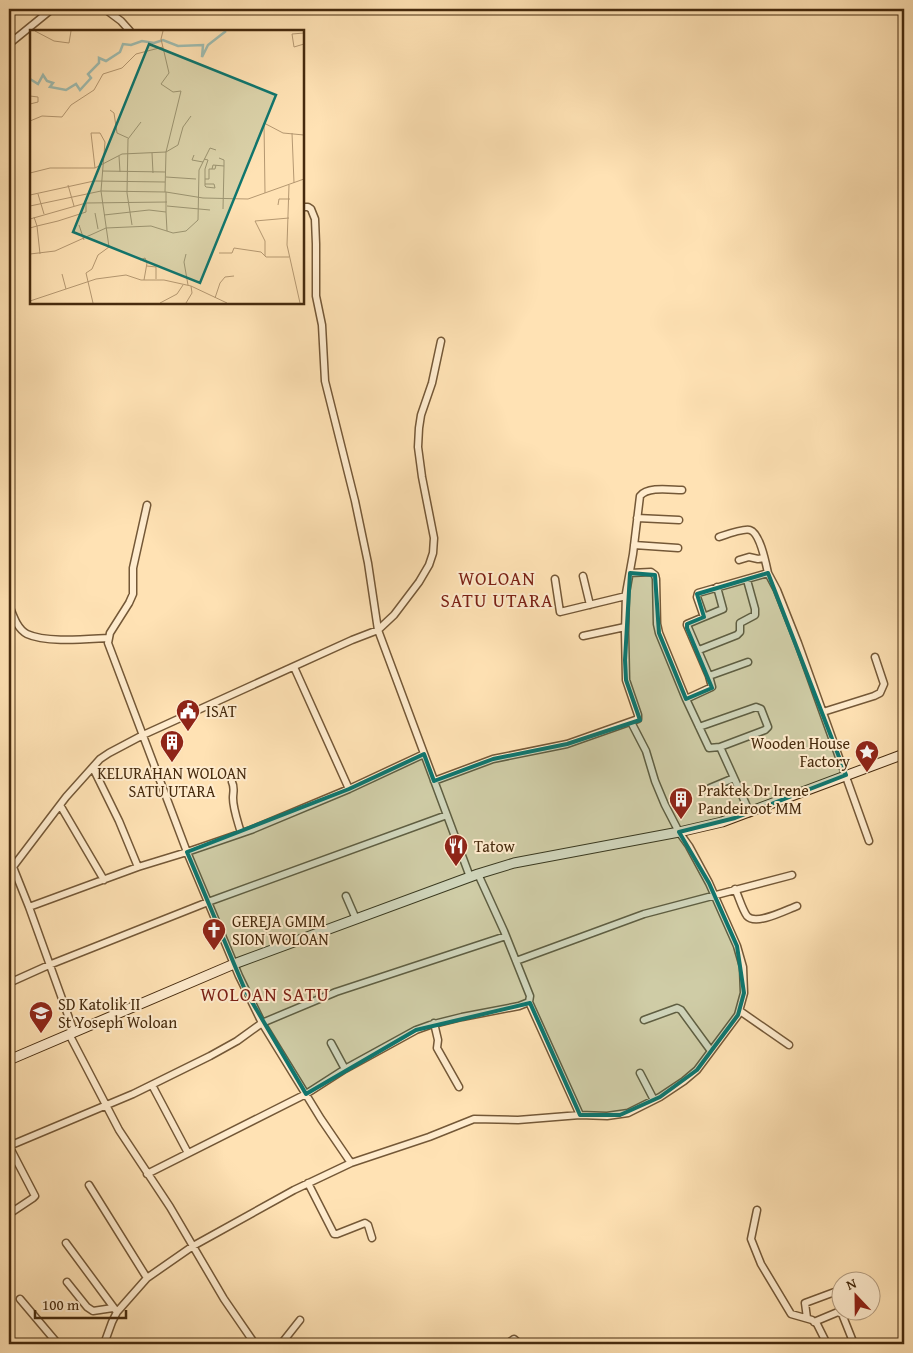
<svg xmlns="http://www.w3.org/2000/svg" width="913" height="1353" font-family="'Gentium Book Plus',serif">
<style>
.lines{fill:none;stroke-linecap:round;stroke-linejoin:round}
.street-casing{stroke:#745837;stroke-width:9}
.secondary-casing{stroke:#462a0d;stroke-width:11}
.street{stroke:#ffecce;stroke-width:6}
.secondary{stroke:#ffecce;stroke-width:9}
.marked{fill:#0f766e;fill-opacity:0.2;stroke:#0f766e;stroke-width:4;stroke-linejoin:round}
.labels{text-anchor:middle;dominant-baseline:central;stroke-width:4;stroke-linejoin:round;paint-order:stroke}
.poi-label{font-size:16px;fill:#462a0d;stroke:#ffecce;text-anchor:start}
.quarter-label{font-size:19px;letter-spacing:1px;fill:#7a1f14;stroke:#ffecce}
.inset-river{fill:none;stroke:#a0bdb1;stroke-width:2.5}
.inset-road{fill:none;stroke:#b59871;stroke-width:1}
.view{fill:#0f766e;fill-opacity:0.15;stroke:#0f766e;stroke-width:2.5}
.inset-edge{fill:none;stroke:#462a0d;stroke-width:2.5}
</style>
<rect width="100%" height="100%" fill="#ffe2b4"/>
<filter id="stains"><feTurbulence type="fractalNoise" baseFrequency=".004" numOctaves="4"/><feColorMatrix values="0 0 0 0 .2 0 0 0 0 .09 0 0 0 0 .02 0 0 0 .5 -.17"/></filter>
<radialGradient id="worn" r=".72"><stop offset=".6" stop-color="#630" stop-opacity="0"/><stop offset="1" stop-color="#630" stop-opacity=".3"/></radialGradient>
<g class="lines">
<!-- street casing -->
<g class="street-casing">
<path id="street" d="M105,9L121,21L130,31
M9,44L52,9
M302,207H308L311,209L315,219L316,244V296L322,325L325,381L355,501L368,563L378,630L470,877
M147,505L133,568V594L129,603L110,633L108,643L187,852L239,976L262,1023L321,1119L351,1163
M637,518L679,520
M634,545L678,548
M739,560L749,557L758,559L764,558
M630,573L651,572L655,575L656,579L657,624L659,633L686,699L709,748L720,747L765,730L768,727L761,709L756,707L699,727
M768,573L777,590L798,643L869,841
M583,576L590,605
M555,579L560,612L626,596
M9,605C13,615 17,629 27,634C46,643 87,639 108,638
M704,617L697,597L698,593L768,573C766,564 760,533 750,530C744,528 725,535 719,537
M583,636L625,627
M699,650L737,635L740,632V623L755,615V609L747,580
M294,667L349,789
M709,676L748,662
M686,699L712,687L709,676L687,625V624L723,609L717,587
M823,712L874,696L880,693L884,684L875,657
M720,747L750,813
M93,768L119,821L138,867
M434,781L493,759L567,744L638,719V715L626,680L625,633L626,593L633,554L640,496C648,486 671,490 682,490
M232,782C235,788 233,792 233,798C233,809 238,822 241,833
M710,788L734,778
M60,805L104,880
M9,857L29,907L74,1032
M9,872L66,797L100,759L109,753L143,735L352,640L378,630L394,615L419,582L429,565L433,553L434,538L422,477L418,447L419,428L421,415L432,383L441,341
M735,889C739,897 742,909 747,916C756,926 786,910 797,906
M346,896L356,919
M29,907L138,867L187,852L251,830L349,789L424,754
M516,961L644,914L792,875
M9,983L49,965L208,902L447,815
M529,1002L580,1115
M740,1011L789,1045
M644,1020L677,1008L681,1010L711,1051
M434,1023L438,1040L437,1048L459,1087
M69,1034L119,1130L170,1207L224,1299L255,1344
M331,1043L345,1069
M640,1073L654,1100
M152,1085L188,1153
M9,1146L133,1094L210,1056L237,1041L262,1023L336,992L506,936
M147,1174L306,1094L345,1069L416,1030L430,1025L462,1017L519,1006L529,1002L530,996L504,931L478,874
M308,1183L334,1234H337L365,1223L368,1225L372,1238
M89,1185L147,1278
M757,1210L751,1239L761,1264L791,1314L812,1320L817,1324L827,1344
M9,1214L33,1198L35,1196L9,1146
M66,1243L117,1312
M67,1282L87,1307L93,1311L113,1308
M20,1299L58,1344
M807,1318L805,1303L840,1290
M814,1322L838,1312L842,1314L854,1344
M104,1344L112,1322L117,1312L147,1278L193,1246L294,1190L351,1163L429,1137L474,1119L518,1120L580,1115L607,1116L628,1113L660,1097L684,1081L697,1070L738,1015L744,993L743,967L737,946L709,883L689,846L679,832L665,805L655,781L646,751L631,722
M281,1344L300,1320
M507,1344L514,1339L520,1344
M845,1344L853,1341"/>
</g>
<!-- secondary casing -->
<g class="secondary-casing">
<path id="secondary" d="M9,1060L234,964L478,874L514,863L679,832L722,822L904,754"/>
</g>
<!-- street -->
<use href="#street" class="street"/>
<!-- secondary -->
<use href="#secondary" class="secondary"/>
</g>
<!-- marked area -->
<path class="marked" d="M630,573L655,575L659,633L686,699L712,688L687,628V624L704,617L697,594L768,573L846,775L735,818L679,832L709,883L737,946L744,993L738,1015L697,1070L660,1097L620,1115H580L530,1003L416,1030L306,1094L245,990L187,852L349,789L424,754L434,781L493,759L567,744L640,720L626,680L625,660Z"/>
<!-- icons -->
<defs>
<g id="civic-pin" transform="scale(1.25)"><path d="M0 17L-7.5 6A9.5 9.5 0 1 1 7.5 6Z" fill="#8f2418" stroke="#ffecce"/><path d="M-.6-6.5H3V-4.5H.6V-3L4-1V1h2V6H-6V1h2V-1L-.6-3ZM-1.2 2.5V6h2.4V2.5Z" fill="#fff"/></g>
<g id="building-pin" transform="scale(1.25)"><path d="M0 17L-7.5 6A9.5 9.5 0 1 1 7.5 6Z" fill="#8f2418" stroke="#ffecce"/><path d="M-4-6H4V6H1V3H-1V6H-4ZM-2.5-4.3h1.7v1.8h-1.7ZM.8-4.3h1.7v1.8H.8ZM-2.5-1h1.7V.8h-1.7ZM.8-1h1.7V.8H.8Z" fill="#fff"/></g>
<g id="sight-pin" transform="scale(1.25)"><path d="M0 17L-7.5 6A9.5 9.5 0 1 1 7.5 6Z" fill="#8f2418" stroke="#ffecce"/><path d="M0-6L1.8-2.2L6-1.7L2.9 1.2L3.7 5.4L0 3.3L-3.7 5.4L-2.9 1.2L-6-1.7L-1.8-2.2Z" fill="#fff"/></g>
<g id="restaurant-pin" transform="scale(1.25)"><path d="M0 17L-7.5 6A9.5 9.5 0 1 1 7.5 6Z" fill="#8f2418" stroke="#ffecce"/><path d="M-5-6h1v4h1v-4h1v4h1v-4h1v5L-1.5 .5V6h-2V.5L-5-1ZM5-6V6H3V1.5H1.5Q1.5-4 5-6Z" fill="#fff"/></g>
<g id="church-pin" transform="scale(1.25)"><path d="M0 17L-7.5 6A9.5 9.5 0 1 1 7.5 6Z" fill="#8f2418" stroke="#ffecce"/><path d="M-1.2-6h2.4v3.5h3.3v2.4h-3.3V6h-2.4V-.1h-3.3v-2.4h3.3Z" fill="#fff"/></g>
<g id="school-pin" transform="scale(1.25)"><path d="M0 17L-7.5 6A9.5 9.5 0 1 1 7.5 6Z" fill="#8f2418" stroke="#ffecce"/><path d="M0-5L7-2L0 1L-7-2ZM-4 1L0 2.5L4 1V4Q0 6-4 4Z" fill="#fff"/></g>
</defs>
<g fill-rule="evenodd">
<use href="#civic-pin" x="188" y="711"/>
<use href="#building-pin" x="172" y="742"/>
<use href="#sight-pin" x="867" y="752"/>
<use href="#building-pin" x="681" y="799"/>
<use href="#restaurant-pin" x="456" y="846"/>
<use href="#church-pin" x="214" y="930"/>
<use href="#school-pin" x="41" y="1013"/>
</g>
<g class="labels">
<!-- poi labels -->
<g class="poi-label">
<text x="206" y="711">ISAT</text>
<text x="850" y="743" text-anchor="end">Wooden House<tspan x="850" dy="18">Factory</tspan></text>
<text x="172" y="773" text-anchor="middle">KELURAHAN WOLOAN<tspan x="172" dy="18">SATU UTARA</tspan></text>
<text x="698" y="790">Praktek Dr Irene<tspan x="698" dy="18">Pandeiroot MM</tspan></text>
<text x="474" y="846">Tatow</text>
<text x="232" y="921">GEREJA GMIM<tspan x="232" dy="18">SION WOLOAN</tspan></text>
<text x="58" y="1004">SD Katolik II<tspan x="58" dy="18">St Yoseph Woloan</tspan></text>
</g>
<!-- quarter labels -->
<g class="quarter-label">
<text x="497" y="578">WOLOAN<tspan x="497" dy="22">SATU UTARA</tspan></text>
<text x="265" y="994">WOLOAN SATU</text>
</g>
</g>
<!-- overview -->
<g transform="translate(30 30)">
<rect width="274" height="274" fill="#ffe2b4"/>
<path class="inset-river" d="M0,49L8,54L13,45L17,51L23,53L20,57L36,60L46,54L50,60L61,48L58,44L69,33V28L76,31L90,22L93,14L101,15L112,11L124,13L133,10L148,16L173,15L172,27L178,15L196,1"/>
<path class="inset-road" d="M5,1L24,11L39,13L41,1M133,1L131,9L139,43L131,54L143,62L151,61L136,122L135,162M274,3L262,4L264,17L274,14M0,66L8,67V72L0,74M80,80L84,83L87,103L98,108M0,91L12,86L32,87L41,75L64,60L73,44L92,38L106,24L133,17M262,103L264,153M122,123L123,143M164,125L162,130L173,132M89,126L90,142M174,129L178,130L175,139V156L176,157L185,158L184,154H175M65,138L61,103H70L75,112L71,161M182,139L183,135L194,136V130L189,128M72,141L136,142M0,143L20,138H65L92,124L136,122L148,115L153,97L161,86M136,147L166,149M175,149H179V139H185L186,135M38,155L44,176M259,155L257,215L270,273M235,163L234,93L253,103L274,105M8,164L14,184M0,165L64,151L135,152M248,175L249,169H260M0,176L71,161L136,162L173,168L218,169L274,149M137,176L180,180M193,179L194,136M136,182L137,201M65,183L68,199M74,185L119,180L136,182V162M4,187L7,196L28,191L56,182V173M0,189L56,173L137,172M49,195L54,210M102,195L97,163L98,109L111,92M0,198L7,196L10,224M189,223H202L204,218L231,222L236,227H259M0,224L25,221L76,198L121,196L143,203L156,201L168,190L169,140L180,118L186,120M156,224L154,232L158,255M235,226V211L225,191L259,188M110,230L115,228L117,233L114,250M117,236L126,237V249M32,244L36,259M185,268L190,253L195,247L204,246M0,271L66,249L96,245L111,250H134L161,256L197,273M63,273L56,243L62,239L68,225L79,217L71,161M130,273L147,264L153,255M156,273L162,263L161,256"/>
<path class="view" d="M119,14L246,65L170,253L43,202Z"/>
<rect width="274" height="274" class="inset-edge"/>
</g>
<!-- margin -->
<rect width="913" height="1353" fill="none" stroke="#ffe2b4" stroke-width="30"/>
<rect x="10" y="10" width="893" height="1333" fill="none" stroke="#462a0d" stroke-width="2.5"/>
<rect x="15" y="15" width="883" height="1323" fill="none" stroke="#462a0d"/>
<!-- north arrow -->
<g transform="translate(856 1296) rotate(338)"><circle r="24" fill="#ffecce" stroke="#b59e81"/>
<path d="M0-4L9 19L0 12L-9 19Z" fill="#8f2418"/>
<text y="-8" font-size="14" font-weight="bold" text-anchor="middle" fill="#462a0d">N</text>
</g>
<!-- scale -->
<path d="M35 1310v8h91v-8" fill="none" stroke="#462a0d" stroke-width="2.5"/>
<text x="42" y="1310" font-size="15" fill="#462a0d" stroke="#ffecce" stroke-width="4" paint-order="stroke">100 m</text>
<rect width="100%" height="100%" filter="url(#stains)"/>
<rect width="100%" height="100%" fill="url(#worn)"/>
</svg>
